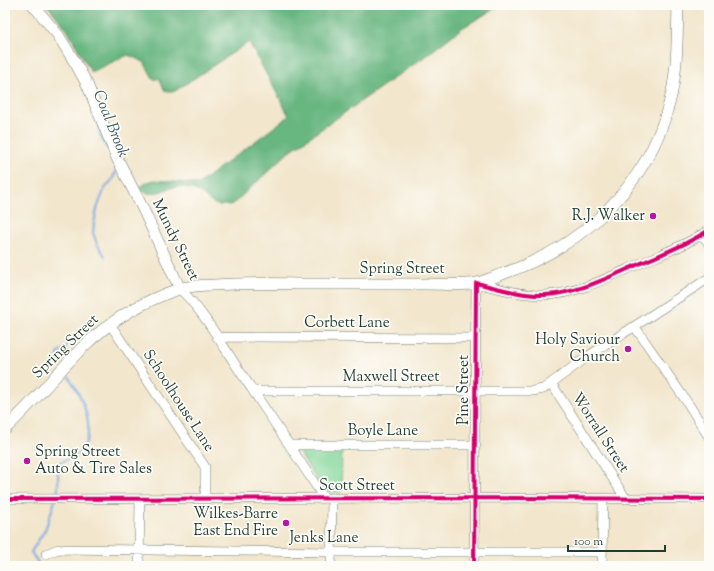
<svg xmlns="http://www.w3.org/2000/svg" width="714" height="571" font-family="'Sorts Mill Goudy',serif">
<rect width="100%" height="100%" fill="#fdfcf7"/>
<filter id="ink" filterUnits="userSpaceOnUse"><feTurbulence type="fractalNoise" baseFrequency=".025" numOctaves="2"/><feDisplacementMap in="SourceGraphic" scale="8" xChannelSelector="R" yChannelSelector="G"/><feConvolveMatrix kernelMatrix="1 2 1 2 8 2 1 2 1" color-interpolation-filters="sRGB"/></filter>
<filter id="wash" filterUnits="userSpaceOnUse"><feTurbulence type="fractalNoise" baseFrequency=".012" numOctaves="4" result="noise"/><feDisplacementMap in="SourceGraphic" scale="16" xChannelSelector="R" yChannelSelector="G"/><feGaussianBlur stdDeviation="0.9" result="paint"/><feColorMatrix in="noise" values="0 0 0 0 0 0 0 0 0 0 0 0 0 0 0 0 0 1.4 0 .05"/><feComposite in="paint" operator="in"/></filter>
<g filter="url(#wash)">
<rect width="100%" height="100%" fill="#f2e6cc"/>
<path fill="#80d598" stroke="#508966" d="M 307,447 L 342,447 L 341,492 L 325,492 L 298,451 Z"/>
<path fill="#68b680" stroke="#447a5a" d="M 47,5 L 501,5 L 462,28 L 427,55 L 290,151 L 233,204 C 211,209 211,199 195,190 C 191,188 186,188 183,187 C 167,184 152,202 139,188 L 147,182 L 154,180 L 198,184 L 289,116 L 249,42 L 175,91 L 165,91 L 159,78 L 154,80 L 144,62 L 128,55 L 91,72 L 66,28 Z"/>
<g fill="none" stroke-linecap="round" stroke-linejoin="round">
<path stroke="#78a7e2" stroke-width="2" d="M 99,127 L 100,135 L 107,148
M 105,256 L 97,244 L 93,233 L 94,223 L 97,209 L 104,190 L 112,180 L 117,169 L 116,167
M 58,358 L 58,354 L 71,343 L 83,328
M 57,495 C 60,484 57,474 58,463 C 65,460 73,458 78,454 C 100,433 82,397 69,377
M 40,566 L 31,552 L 45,530 L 55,501"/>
</g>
</g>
<g filter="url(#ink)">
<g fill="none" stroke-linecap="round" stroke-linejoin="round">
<g stroke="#697869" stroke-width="10">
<path id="minor" d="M 703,235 L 709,244
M 180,289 C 204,312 221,343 239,370 C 268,413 296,455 324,498
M 110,324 L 205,467 L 205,498
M 635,327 L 689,405 L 709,437
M 217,337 L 476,338
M 551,383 L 626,499
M 253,391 L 533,391 L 543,389 L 587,357 L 709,278
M 290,445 L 476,445
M 5,499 L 475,498 L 709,499
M 46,554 L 58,549 L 332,552 L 602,552
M 139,566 L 140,499
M 331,566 L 332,498
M 474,566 L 476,283 C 497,288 524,296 545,295 C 579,294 615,274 646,261 C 667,252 690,243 709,230
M 602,566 L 603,499"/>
</g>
<g stroke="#697869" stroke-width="12">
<path id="major" d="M 33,5 L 58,35 L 76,64 L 87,84 L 117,158 L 143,209 L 180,289
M 5,429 C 33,403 56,374 83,347 C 110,321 143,301 179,289 C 190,286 203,285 214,285 C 249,282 284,284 318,284 C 355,284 391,284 427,284 C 443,284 461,286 477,283 C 485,281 494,277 502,274 C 582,247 647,187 669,104 C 678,72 677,38 678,5"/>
</g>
<use href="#minor" stroke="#fff" stroke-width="9"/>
<use href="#major" stroke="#fff" stroke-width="11"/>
<g stroke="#fdfcf7" stroke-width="6">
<path id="cycleway" d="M 5,499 L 475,498 L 709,499
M 474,566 L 476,283 C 497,288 524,296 545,295 C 579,294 615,274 646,261 C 667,252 690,243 709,230"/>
</g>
<use href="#cycleway" stroke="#d6006c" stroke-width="4"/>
</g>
</g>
<g fill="#b5179e" stroke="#fdfcf7" stroke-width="1.5">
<circle cx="653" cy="216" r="4"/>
<circle cx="628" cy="349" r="4"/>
<circle cx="27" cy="461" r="4"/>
<circle cx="286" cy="523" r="4"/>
</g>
<g text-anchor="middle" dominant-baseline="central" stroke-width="3.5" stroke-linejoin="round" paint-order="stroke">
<g font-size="15" fill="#1f3d34" stroke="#fdfcf7" text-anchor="end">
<text x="645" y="216">R.J. Walker</text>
<text x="620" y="340">Holy Saviour<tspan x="620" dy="17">Church</tspan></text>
<text x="35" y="452" text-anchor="start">Spring Street<tspan x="35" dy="17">Auto &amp; Tire Sales</tspan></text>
<text x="278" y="514">Wilkes-Barre<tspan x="278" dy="17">East End Fire</tspan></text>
</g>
<g font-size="15" fill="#1f3d34" stroke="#fdfcf7">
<text transform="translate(175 240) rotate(64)">Mundy Street</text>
<text x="402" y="269">Spring Street</text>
<text x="347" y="323">Corbett Lane</text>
<text transform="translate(66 347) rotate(-44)">Spring Street</text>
<text x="391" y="377">Maxwell Street</text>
<text transform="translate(464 390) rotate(-90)">Pine Street</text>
<text transform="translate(178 401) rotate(57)">Schoolhouse Lane</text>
<text x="383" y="431">Boyle Lane</text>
<text transform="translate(600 433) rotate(57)">Worrall Street</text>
<text x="357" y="486">Scott Street</text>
<text x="324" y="538">Jenks Lane</text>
</g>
<g font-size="16" font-style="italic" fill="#3a5d68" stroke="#fdfcf7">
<text transform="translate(110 124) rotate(68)">Coal Brook</text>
</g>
</g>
<rect width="714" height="571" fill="none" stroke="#fdfcf7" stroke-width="20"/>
<path d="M568 545v6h97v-6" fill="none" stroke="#1f3d34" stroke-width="2"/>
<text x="574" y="545" font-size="12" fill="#1f3d34" stroke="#fdfcf7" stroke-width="3" paint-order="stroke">100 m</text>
</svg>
